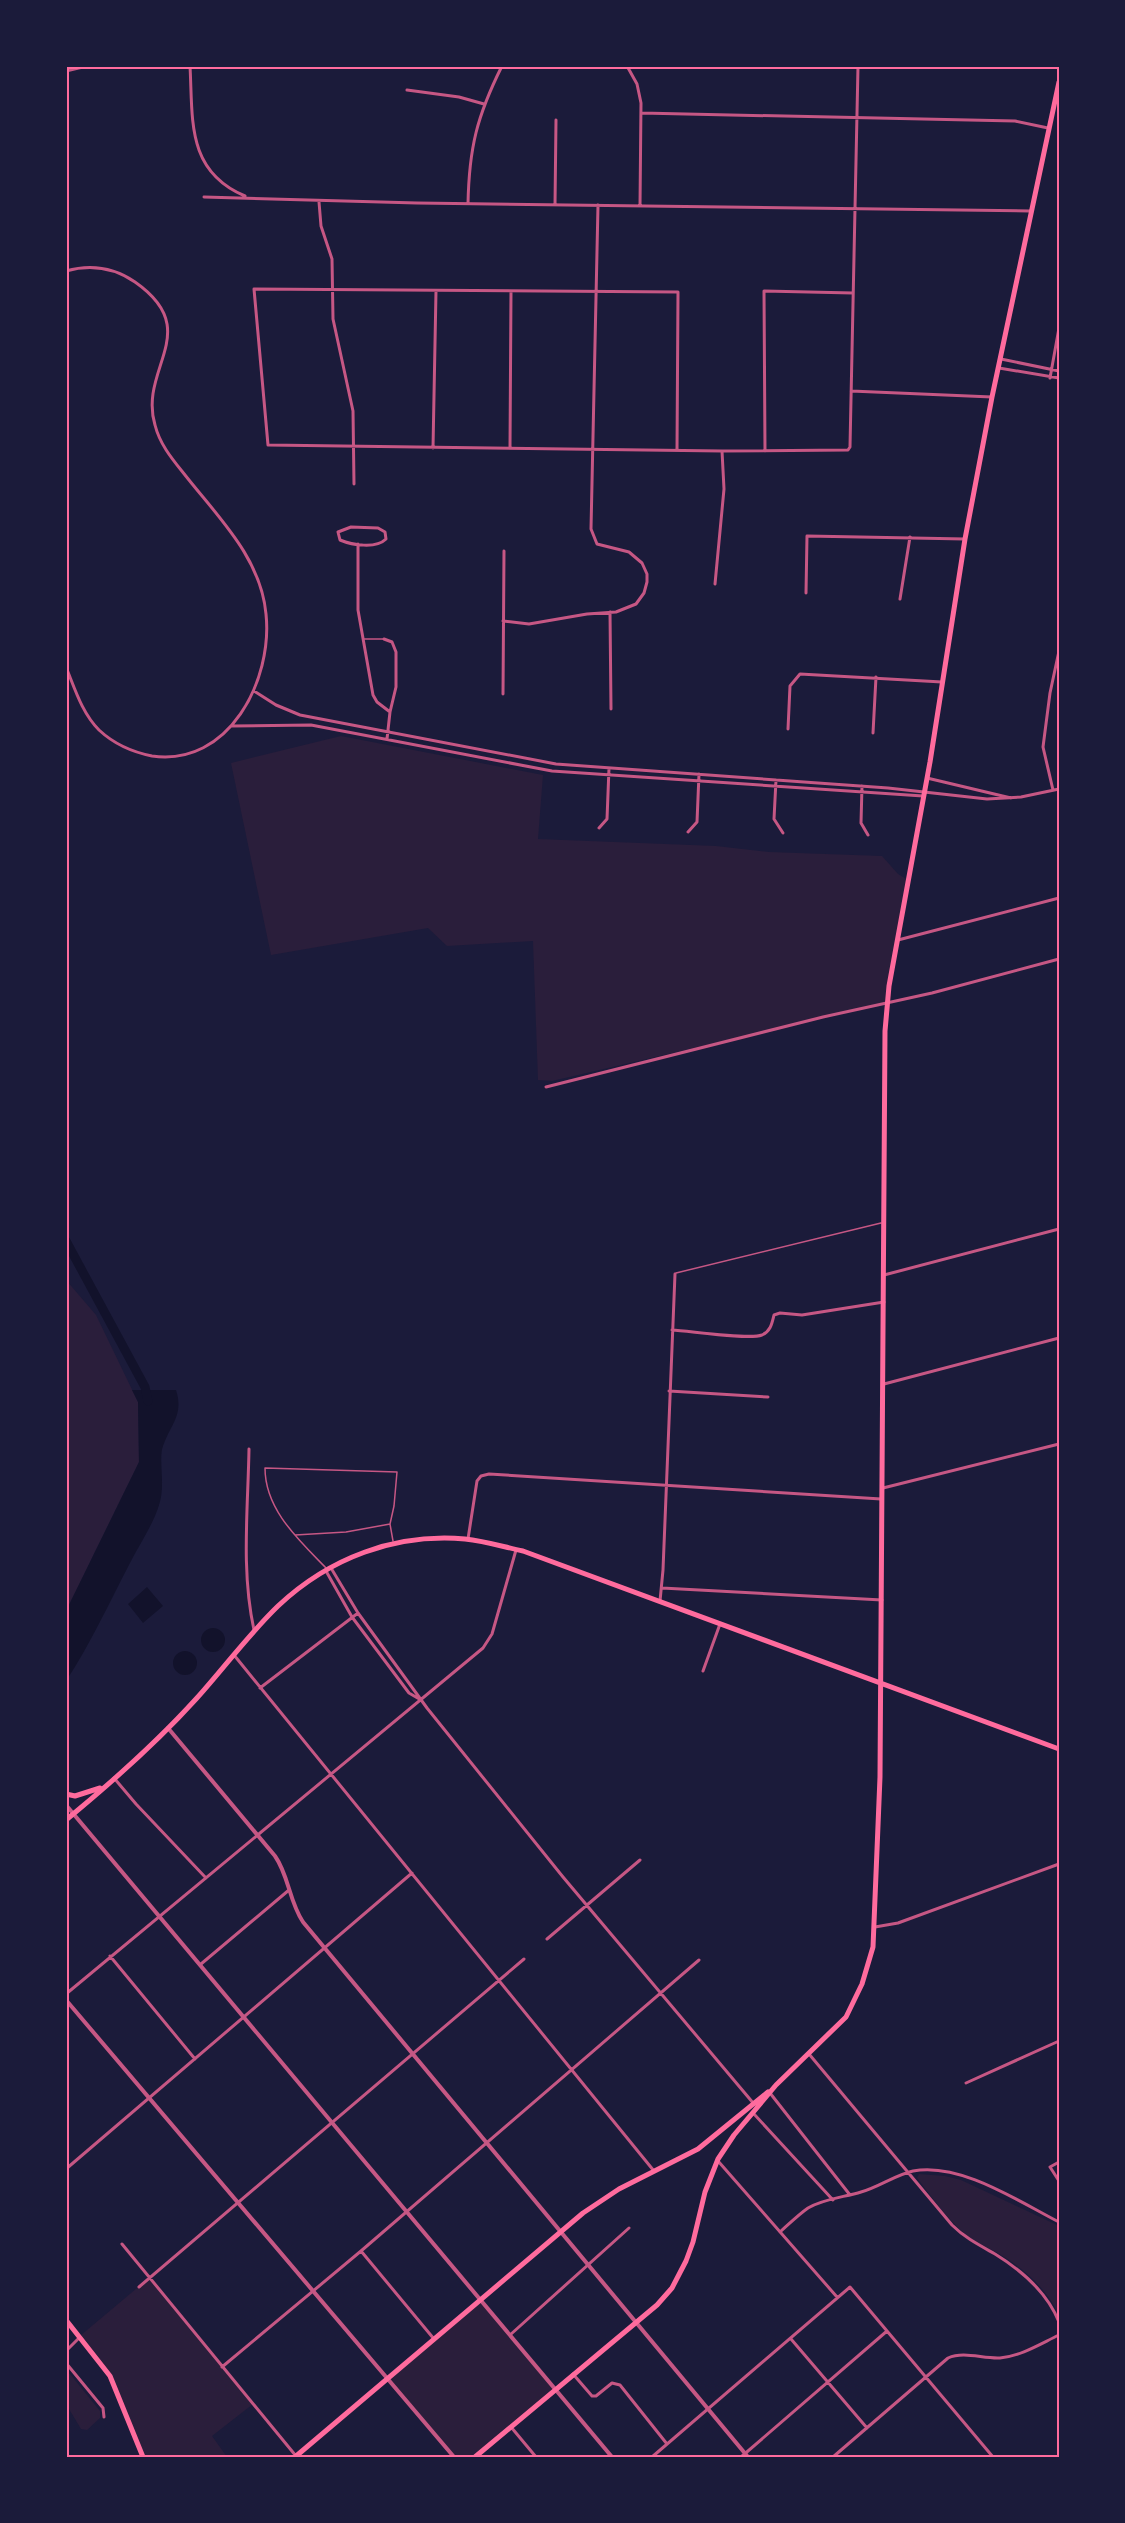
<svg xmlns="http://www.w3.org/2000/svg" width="1125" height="2523" font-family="Signika,sans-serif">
<rect width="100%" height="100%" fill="#1b1b3a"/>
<path fill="#2a1e3b" d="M 341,736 L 543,775 L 538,839 L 716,846 L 769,852 L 882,856 L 898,874 L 908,880 L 887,1003 L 552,1081 L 538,1080 L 533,941 L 447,946 L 428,928 L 271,955 L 231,763 Z
M 66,1280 L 96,1315 L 138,1402 L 139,1462 L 66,1611 Z
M 919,2174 L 945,2176 L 961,2180 L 1059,2226 L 1059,2315 C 1046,2287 1021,2266 994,2251 C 984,2246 974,2241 966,2235 C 947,2219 932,2197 917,2178 Z
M 149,2278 L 253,2404 L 212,2436 L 227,2457 L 144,2457 L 108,2373 L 80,2336 Z
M 480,2300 L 555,2389 L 476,2457 L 454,2457 L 388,2379 Z
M 66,2372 L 70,2374 L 100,2411 L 100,2418 L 87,2430 L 81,2429 L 66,2404 Z"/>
<path fill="#12122b" d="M 132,1390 L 176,1390 C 184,1415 171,1423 163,1446 C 158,1460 166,1485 159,1505 C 153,1525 139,1545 130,1563 C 109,1603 91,1643 66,1681 L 66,1611 L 139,1462 L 138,1402 Z
M 147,1587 L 163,1606 L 143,1623 L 128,1604 Z
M201 1640a12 12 0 1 1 24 0a12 12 0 1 1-24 0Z
M173 1663a12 12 0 1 1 24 0a12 12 0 1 1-24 0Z"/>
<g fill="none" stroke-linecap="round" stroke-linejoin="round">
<path stroke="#12122b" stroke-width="9" d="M 66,1241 L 145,1387 L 148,1401"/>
<path stroke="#c65784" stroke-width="1.5" d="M 364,639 L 384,639
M 676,1273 L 881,1223
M 295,1535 L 346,1532 L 390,1524 L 393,1541
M 326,1568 C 299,1540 265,1510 265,1468 L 397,1472 L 394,1506 L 390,1524"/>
<path stroke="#c65784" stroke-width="3" d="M 190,66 C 193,120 186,171 245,196
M 627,66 L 637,84 L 641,103 L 640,206
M 66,67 L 69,66
M 66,71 L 87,66
M 407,90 L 459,97 L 484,104
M 641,113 L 1015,121 L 1048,128
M 204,197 L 417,203 L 1030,211
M 319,202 L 321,226 L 332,259 L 333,319 L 353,411 L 354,484
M 468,204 C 469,148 477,116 502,66
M 555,205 L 556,120
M 66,271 C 91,264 113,267 135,282 C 205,331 138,368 155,425 C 160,445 173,460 185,475 C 218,517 261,558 266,614 C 273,680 229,767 152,756 C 132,752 114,744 99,730 C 82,713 75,689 66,667
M 1001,359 L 1059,371
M 999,368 L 1059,378
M 1050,378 L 1059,328
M 851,391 L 992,397
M 433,448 L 436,291
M 510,448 L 511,291
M 677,450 L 678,292 L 254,289 L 268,445 L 722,451 L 848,450 L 850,447 L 858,66
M 765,451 L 764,291 L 853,293
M 351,527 L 378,528 L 385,532 L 386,539 C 376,549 352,545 340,540 L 338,532 Z
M 358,544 L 358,610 L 373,695 L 377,702 L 390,712 L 387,739
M 715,584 L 724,489 L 722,451
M 806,593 L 807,536 L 965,539
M 900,599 L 910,537
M 610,612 L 611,709
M 503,621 L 529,624 L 587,614 L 616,612 L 636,604 L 644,593 L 647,582 L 647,574 L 642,563 L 629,552 L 597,544 L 591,529 L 598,205
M 384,639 L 392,642 L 396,652 L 396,687 L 390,712
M 254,691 L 276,705 L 300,715 L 556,764 L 888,788 L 987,799 L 1021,797 L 1059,789
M 503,694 L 504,551
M 231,726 L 311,725 L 552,771 L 923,796
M 788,729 L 790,686 L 800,674 L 942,682
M 873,733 L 876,677
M 927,778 L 1011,798
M 776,780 L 774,819 L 783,833
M 862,786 L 861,823 L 868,835
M 1053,790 L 1043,747 L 1050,693 L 1059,651
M 599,828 L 607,819 L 609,768
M 688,832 L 697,822 L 699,774
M 898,940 L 1059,898
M 546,1087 L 823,1017 L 932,993 L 1059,959
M 884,1275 L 1059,1229
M 672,1330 C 690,1331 749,1340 762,1335 C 771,1331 772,1323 774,1315 L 780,1313 L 802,1315 L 884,1302
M 884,1384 L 1059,1338
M 669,1391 L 768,1397
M 249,1449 C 248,1509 241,1571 254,1630
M 883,1488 L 1059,1444
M 468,1539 L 477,1481 L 481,1476 L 489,1474 L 881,1499
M 331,1568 L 358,1613 L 427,1708 L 563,1877 L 754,2104
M 326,1571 L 352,1617 L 409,1693 L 421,1700
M 662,1588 L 882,1600
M 660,1601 L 663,1570 L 675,1274
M 234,1655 L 654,2171
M 703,1671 L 720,1624
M 260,1688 L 358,1613
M 114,1778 L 136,1804 L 206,1878
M 875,1927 L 898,1923 L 1059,1864
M 547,1939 L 640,1860
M 110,1956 L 195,2059
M 201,1964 L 289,1890
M 66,1994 L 483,1648 L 492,1634 L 516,1550
M 809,2054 L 952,2225 C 965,2238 979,2245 995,2254 C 1021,2270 1047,2292 1059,2322
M 966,2083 L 1059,2041
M 770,2093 L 850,2195
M 754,2114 L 833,2200
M 718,2161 L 837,2297
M 1059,2162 L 1050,2167 L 1059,2181
M 66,2169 L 412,1873
M 780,2232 C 789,2224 798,2215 808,2208 C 823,2199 845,2197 861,2192 C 879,2187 895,2175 913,2171 C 960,2162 1018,2201 1059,2222
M 122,2244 L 296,2456
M 361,2251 L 434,2339
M 139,2287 L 524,1959
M 510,2335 L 629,2228
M 791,2339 L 867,2428
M 66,2351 L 79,2338
M 66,2363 L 103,2408 L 104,2417
M 222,2367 L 361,2251 L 699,1960
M 573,2374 L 592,2396 L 596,2396 L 612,2383 L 620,2385 L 667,2444
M 511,2427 L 536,2457
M 652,2457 L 850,2287 L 993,2457
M 741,2457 L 887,2331
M 833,2457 L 948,2358 C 964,2351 983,2359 1000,2358 C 1021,2356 1040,2344 1059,2335"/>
<path stroke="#c65784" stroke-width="4" d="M 168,1728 L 275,1856 C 289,1876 289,1901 303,1922 L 748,2457
M 66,1805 L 612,2457
M 66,2000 L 454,2457"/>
<path stroke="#ff6b9d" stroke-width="5" d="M 66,1794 L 75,1796 L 100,1788
M 66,1820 C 111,1783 157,1742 196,1699 C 224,1668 248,1635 278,1606 C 329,1558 395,1533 465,1539 C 485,1541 504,1547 523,1551 L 1059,1749
M 66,2320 L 110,2376 L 143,2457
M 295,2457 L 583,2213 L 619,2189 L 698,2149 L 768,2092
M 475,2457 L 657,2305 L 672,2288 L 686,2261 L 693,2242 L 705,2192 L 718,2159 L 734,2135 L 776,2085 L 846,2017 L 862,1984 L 873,1947 L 880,1777 L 885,1031 L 889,986 L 930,762 L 965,539 L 992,397 L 1059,82"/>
</g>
<rect width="1125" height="2523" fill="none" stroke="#1b1b3a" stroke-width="135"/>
<rect x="68" y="68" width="990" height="2388" fill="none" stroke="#ff6b9d" stroke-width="2"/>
</svg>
